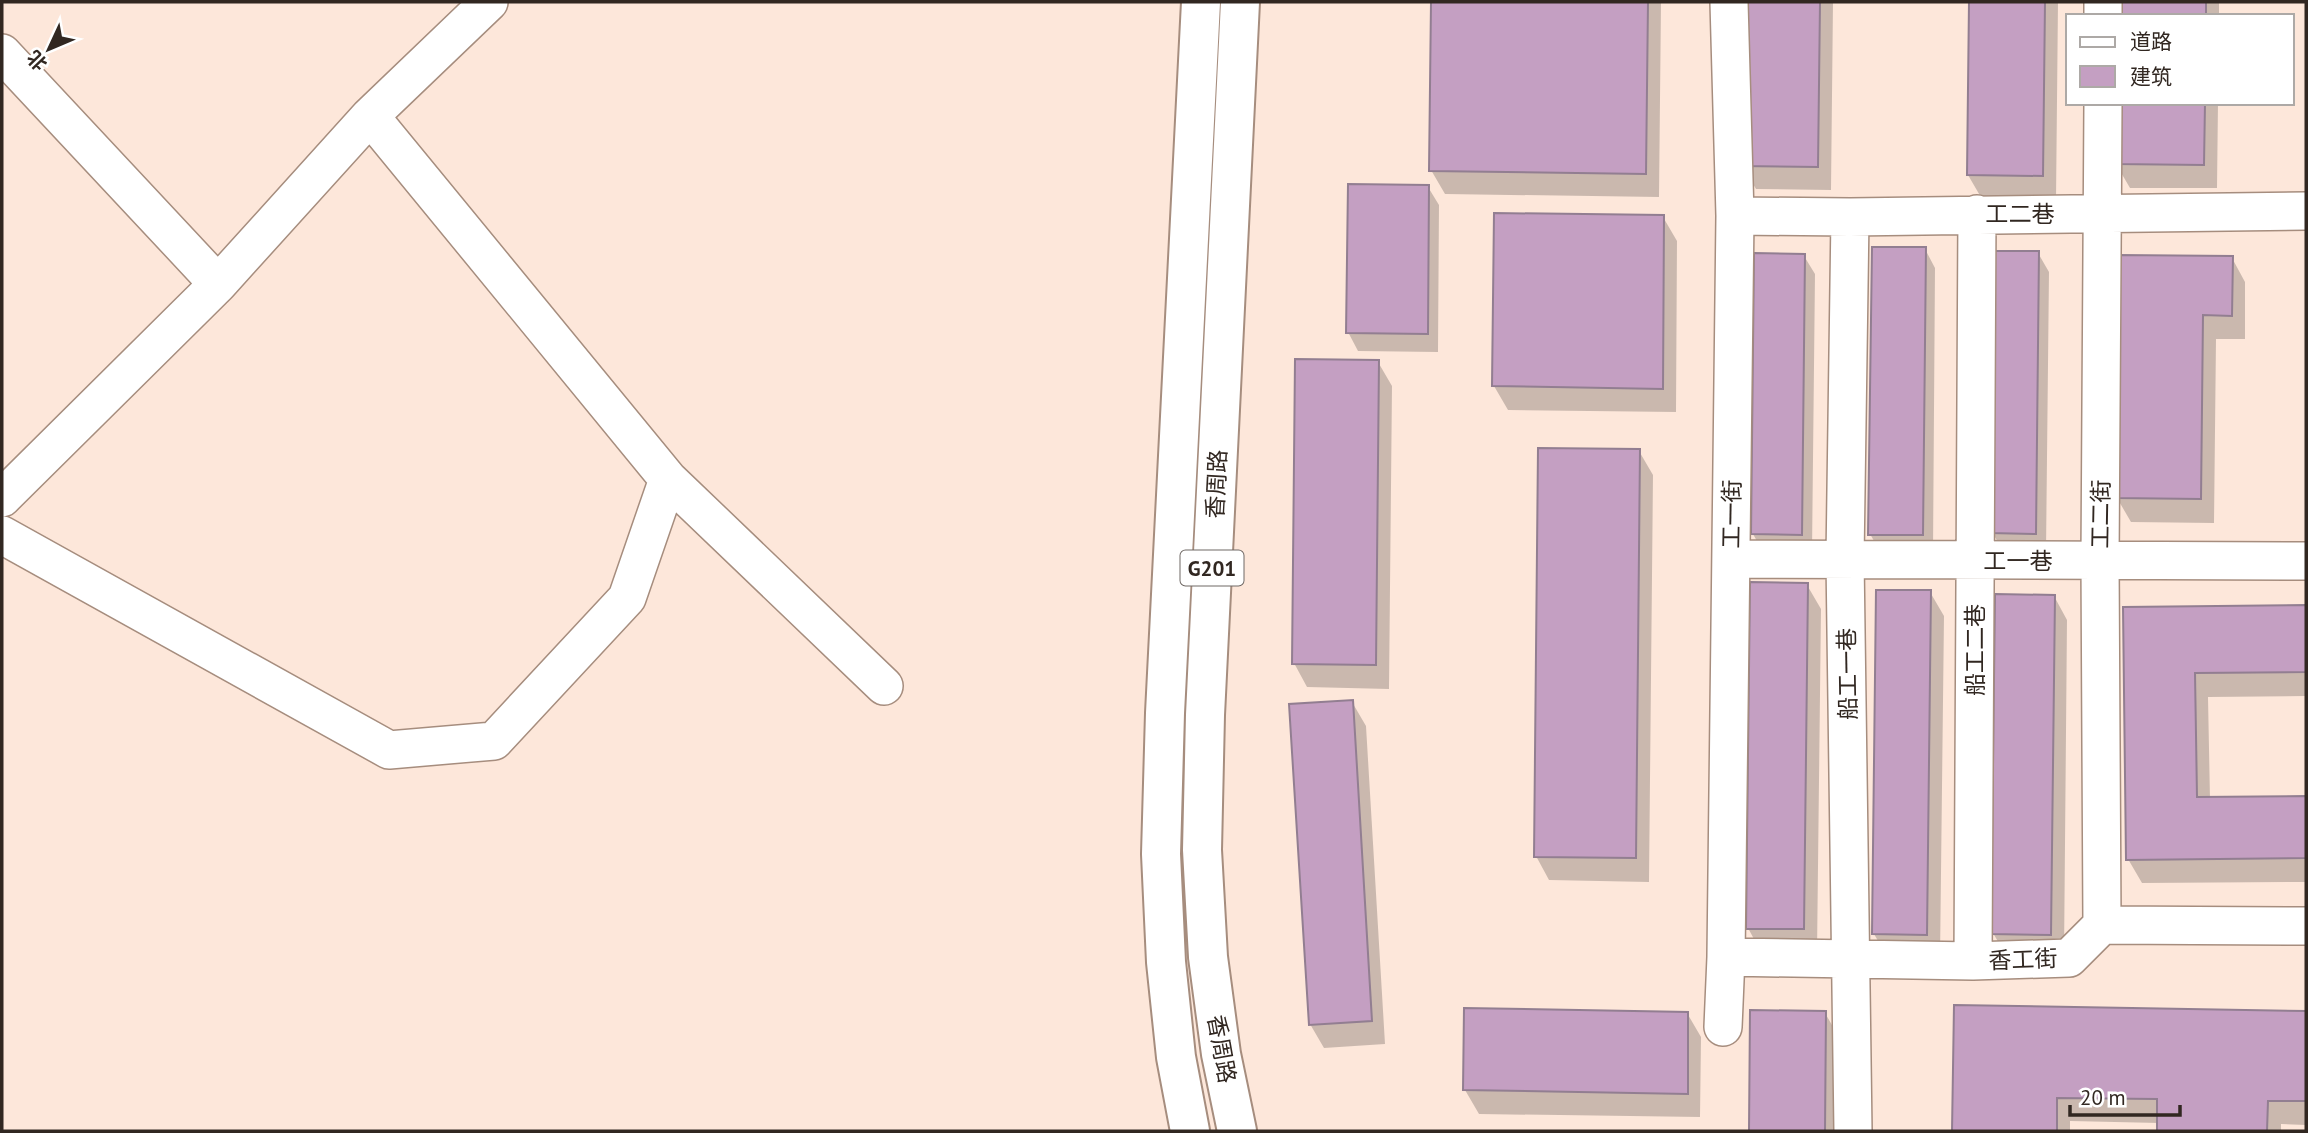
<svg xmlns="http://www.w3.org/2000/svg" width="2308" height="1133" font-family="'PT Sans','Noto Sans SC',sans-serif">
<rect width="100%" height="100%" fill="#fde7da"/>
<path fill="#0003" d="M 1433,2 L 1661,2 L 1659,197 L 1445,194 L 1431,170 Z
M 1744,2 L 1833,2 L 1831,190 L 1756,189 L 1742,165 Z
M 1970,2 L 2058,2 L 2056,200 L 1982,199 L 1968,175 Z
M 2118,2 L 2219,2 L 2219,16 L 2118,16 Z
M 2117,103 L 2218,103 L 2217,188 L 2130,188 L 2116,164 Z
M 1428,187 L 1439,205 L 1438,352 L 1358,351 L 1348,332 Z
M 1663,217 L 1677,241 L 1676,412 L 1508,410 L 1494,386 Z
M 1925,249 L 1935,268 L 1933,553 L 1881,553 L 1870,534 Z
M 2038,253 L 2049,272 L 2046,552 L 2003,551 L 1992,532 Z
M 1804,256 L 1815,274 L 1812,553 L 1763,552 L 1753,534 Z
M 2119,256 L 2232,258 L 2245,282 L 2245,339 L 2216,339 L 2214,523 L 2131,522 L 2117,498 Z
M 1378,362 L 1392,386 L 1389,689 L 1307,687 L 1294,663 Z
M 1639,451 L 1653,475 L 1649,882 L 1549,880 L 1536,856 Z
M 1807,585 L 1821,609 L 1817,953 L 1761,952 L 1748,928 Z
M 1930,592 L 1944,616 L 1940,959 L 1888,958 L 1874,934 Z
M 2054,596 L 2067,620 L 2064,958 L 2007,957 L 1993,933 Z
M 2306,607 L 2306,696 L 2208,697 L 2210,799 L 2306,797 L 2306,882 L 2142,883 L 2128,859 L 2125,609 Z
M 1352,702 L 1366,726 L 1385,1044 L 1324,1048 L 1310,1024 Z
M 1955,1007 L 2306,1012 L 2306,1125 L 2281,1124 L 2281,1131 L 2159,1131 L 2159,1123 L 2070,1121 L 2070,1131 L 1954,1131 Z
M 1752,1012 L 1825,1013 L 1836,1032 L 1835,1131 L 1751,1131 Z
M 1687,1013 L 1701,1037 L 1700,1117 L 1479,1114 L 1465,1090 Z"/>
<path fill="#c49fc2" stroke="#927e91" stroke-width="2" d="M 1431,2 L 1648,2 L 1646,174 L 1429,171 Z
M 1742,2 L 1820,2 L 1818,167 L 1740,166 Z
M 1969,2 L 2045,2 L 2043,176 L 1967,175 Z
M 2116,2 L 2206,2 L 2206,16 L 2116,16 Z
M 2115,103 L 2205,103 L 2204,165 L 2115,164 Z
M 1348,184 L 1429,185 L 1428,334 L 1346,333 Z
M 1494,213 L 1664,215 L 1663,389 L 1492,386 Z
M 1872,247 L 1926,247 L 1923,535 L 1868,535 Z
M 1993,251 L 2039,251 L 2036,534 L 1990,533 Z
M 1754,253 L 1805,254 L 1802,535 L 1751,534 Z
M 2118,255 L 2233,256 L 2232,316 L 2203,315 L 2201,499 L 2115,498 Z
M 1295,359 L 1379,360 L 1376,665 L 1292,664 Z
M 1538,448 L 1640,449 L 1636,858 L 1534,857 Z
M 1750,582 L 1808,583 L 1804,929 L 1746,929 Z
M 1876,590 L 1931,590 L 1927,935 L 1872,934 Z
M 1995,594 L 2055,595 L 2051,935 L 1991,934 Z
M 2306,605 L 2306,672 L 2195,673 L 2197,797 L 2306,796 L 2306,858 L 2126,860 L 2123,607 Z
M 1353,700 L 1372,1021 L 1309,1025 L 1289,704 Z
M 1954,1005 L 2306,1011 L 2306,1101 L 2268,1101 L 2267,1131 L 2157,1131 L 2157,1099 L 2057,1098 L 2057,1131 L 1952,1131 Z
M 1464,1008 L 1688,1012 L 1688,1094 L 1463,1090 Z
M 1750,1010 L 1826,1011 L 1825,1131 L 1749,1131 Z"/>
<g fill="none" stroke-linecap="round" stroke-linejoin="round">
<g stroke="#a68d7e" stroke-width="40">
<path id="minor" d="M 2103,16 L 2103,2
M 2,53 L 218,284 L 370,116 L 489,2
M 1735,216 L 1850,217 L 2306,211
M 1850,217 L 1845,559 L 1853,1131
M 668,479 L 884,686
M 2,498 L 218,284
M 2,535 L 389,750 L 494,741 L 627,598 L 668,479 L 370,116
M 1731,559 L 2306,561
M 2102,925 L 2100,560 L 2103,103
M 1726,957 L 1973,961 L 2069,958 L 2102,925 L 2306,926
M 1973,961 L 1977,214
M 1723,1027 L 1726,957 L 1735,216 L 1729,2"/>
</g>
<g stroke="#a68d7e" stroke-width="42">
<path id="highway" d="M 1190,1131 L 1176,1057 L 1166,962 L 1161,854 L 1165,713 L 1201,2
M 1237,1131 L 1221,1054 L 1208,957 L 1202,850 L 1205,715 L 1240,2"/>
</g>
<use href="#minor" stroke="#fff" stroke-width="37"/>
<use href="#highway" stroke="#fff" stroke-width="38"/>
</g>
<g text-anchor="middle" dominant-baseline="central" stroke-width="5" stroke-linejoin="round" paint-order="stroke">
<rect fill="#fff" stroke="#6f6864" stroke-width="2" x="1180.5" y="550.5" width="63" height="35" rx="5"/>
<g font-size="21" font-weight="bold" fill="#312721">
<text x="1212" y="568">G201</text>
</g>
<g font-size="23" fill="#312721" stroke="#fff">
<text x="2020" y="213">工二巷</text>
<text transform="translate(1216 484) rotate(-87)">香周路</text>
<text transform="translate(1731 514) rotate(-89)">工一街</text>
<text transform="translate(2100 514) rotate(-89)">工二街</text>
<text x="2018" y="560">工一巷</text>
<text transform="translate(1974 650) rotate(-90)">船工二巷</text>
<text transform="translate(1847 674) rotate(-91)">船工一巷</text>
<text transform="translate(2023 959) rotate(-2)">香工街</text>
<text transform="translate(1222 1049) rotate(80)">香周路</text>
</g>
</g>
<rect width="2308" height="1133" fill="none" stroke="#312721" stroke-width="7"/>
<rect x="2066" y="14" width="228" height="91" fill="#ffffff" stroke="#ada9a6" stroke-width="2"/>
<rect x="2080" y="37" width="35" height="10" fill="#ffffff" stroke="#ada9a6" stroke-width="2"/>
<text x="2130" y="49" font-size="21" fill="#312721">道路</text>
<rect x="2080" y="66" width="35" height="21" fill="#c49fc2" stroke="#ada9a6" stroke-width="2"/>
<text x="2130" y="84" font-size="21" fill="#312721">建筑</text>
<g transform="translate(49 49) rotate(226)" stroke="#ffffff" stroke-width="5" paint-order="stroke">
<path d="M0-5L12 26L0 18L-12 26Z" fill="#312721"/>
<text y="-10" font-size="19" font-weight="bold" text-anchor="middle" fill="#312721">北</text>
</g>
<path d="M2070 1105v10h110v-10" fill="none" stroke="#312721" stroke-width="3.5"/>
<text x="2080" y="1105" font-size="21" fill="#312721" stroke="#ffffff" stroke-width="5" paint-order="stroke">20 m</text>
</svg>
